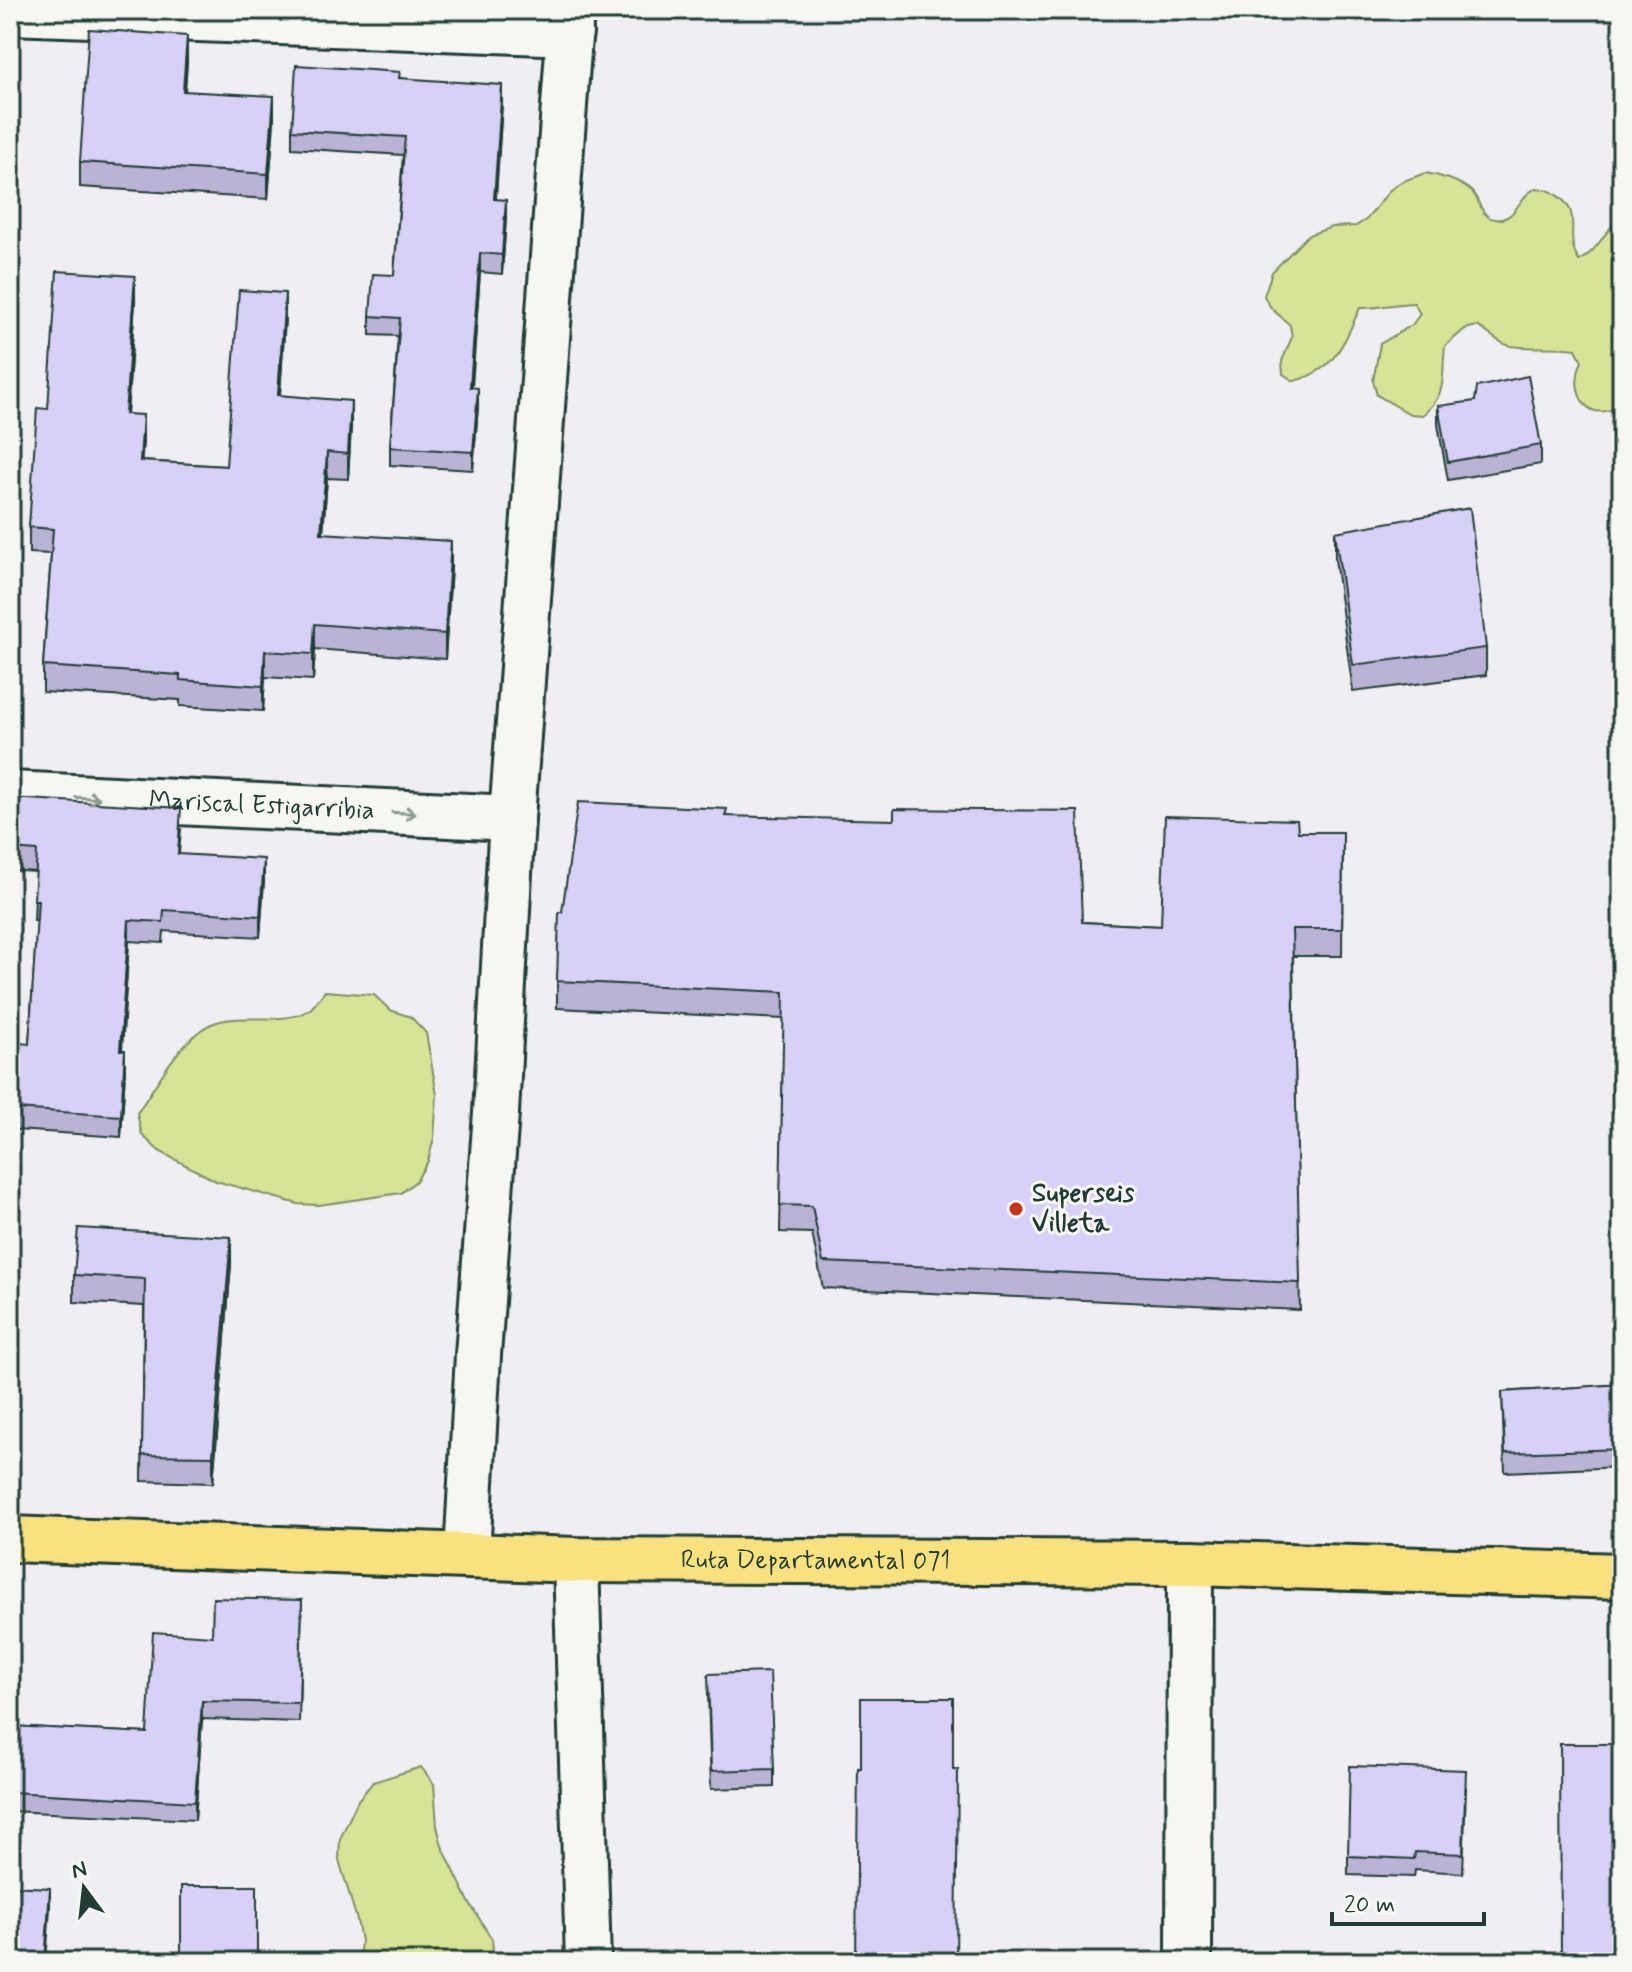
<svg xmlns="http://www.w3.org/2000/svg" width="1632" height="1972" font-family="Mynerve,sans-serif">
<rect width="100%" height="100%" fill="#f0eef3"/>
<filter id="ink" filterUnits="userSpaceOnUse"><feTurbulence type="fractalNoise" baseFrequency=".0125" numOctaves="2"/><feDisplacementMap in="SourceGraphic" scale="16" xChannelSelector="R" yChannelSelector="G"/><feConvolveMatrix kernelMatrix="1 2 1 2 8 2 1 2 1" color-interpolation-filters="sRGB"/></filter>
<g filter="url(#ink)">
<path fill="#d8e396" stroke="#7c9065" stroke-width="2" d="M 1425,173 C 1440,175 1459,181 1471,191 C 1481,200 1480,217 1495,219 C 1516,222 1518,197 1533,190 C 1538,187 1545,189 1550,191 C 1589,212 1561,232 1579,261 C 1601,249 1604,228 1622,219 L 1622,403 C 1590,428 1567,394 1582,361 L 1576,349 C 1555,346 1531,349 1511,346 C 1498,344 1489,332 1477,326 L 1465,329 L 1445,346 C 1441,377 1449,392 1423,415 L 1410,414 L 1377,395 L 1373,381 L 1380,344 L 1412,325 L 1420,314 L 1414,303 C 1395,303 1379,309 1360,308 C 1343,344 1336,370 1294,381 L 1283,374 L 1282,361 L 1292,337 L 1290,325 L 1271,308 L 1264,296 L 1272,272 L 1308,235 L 1332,227 L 1356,226 L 1367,219 L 1390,190 L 1401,182 Z
M 325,991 L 374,995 L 390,1010 L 411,1017 L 426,1033 L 437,1095 L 434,1138 L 428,1161 L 416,1181 L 401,1193 L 319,1205 L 298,1204 L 216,1181 L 159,1151 L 142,1135 L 137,1113 C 157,1085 172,1052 201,1030 C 230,1007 277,1029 309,1010 C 315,1006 320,997 325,991 Z
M 421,1767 L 434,1784 L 437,1826 L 442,1846 L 469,1902 L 492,1939 L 494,1962 L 359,1962 L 361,1941 L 357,1920 L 339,1860 L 340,1839 L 358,1800 L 373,1782 Z"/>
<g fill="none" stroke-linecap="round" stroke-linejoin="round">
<g stroke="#1f3d34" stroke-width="50">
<g id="minor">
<path d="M 10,12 L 570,33"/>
<path id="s1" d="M 10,794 L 512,818"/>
<path d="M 467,1555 L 478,1355 L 496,1113 L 512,818 L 571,10"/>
<path d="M 576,1560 L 588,1962"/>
<path d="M 1189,1962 L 1190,1563"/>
</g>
</g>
<g stroke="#1f3d34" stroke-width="50">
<g id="major">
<path id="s2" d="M 10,1539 L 576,1560 L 1190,1563 L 1622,1576"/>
</g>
</g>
<use href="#minor" stroke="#f6f6f2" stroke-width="44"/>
<use href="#major" stroke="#fae180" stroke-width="44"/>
</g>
<path fill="#bbb3d5" stroke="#1f3d34" stroke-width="2" d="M 187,61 L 185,91 L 274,121 L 268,199 L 80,187 L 80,162 Z
M 400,78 L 502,103 L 496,199 L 506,218 L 502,274 L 480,272 L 472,387 L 478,406 L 473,470 L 390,465 L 390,447 L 398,336 L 370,335 L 370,316 L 394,275 L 403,155 L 292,148 L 292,130 Z
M 135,302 L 127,414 L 143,440 L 141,461 L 226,466 L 285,318 L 280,395 L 351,426 L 348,479 L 327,478 L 323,533 L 451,567 L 445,659 L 315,649 L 313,680 L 265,677 L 263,711 L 180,706 L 180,700 L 43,692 L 43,666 L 51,554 L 29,553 L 29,527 L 48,409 Z
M 1438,406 L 1541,445 L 1541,464 L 1448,480 L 1438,425 Z
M 1335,532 L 1486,648 L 1486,675 L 1353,692 L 1335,559 Z
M 10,798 L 181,829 L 179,854 L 264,880 L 260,937 L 164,931 L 163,943 L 129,941 L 122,1050 L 125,1071 L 121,1137 L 16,1130 L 16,1109 L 29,1044 L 37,921 L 34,921 L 36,872 L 10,870 Z
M 727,816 L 1082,922 L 1161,926 L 1298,832 L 1343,832 L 1342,956 L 1293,956 L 1300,1310 L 823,1288 L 812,1233 L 780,1232 L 784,1019 L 557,1008 L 557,981 L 562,912 Z
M 231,1264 L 213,1483 L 142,1481 L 144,1306 L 74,1302 L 74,1275 Z
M 1622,1384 L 1622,1467 L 1505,1472 L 1502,1392 Z
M 302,1600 L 299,1722 L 202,1719 L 195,1820 L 10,1811 L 10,1726 L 147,1733 L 212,1636 Z
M 708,1692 L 774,1769 L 774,1787 L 711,1789 Z
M 1466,1788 L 1463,1873 L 1415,1870 L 1414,1877 L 1348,1875 L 1348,1856 Z"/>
<path fill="#9892ae" stroke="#1f3d34" stroke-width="2" d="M 187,36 L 187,61 L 183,115 L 183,91 Z
M 502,85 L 502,103 L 494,218 L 494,199 Z
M 274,96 L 274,121 L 268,199 L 268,174 Z
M 506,200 L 506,218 L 502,274 L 502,255 Z
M 480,253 L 480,272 L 470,406 L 470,387 Z
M 135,276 L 135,302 L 125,440 L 125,414 Z
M 285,293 L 285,318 L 278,421 L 278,395 Z
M 478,388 L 478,406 L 473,470 L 473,452 Z
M 351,401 L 351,426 L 348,479 L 348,454 Z
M 143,415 L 143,440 L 140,486 L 140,461 Z
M 327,452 L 327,478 L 321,559 L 321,533 Z
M 451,541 L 451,567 L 445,659 L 445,634 Z
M 315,624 L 315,649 L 313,680 L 313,654 Z
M 265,651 L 265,677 L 263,711 L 263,686 Z
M 264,859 L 264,880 L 260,937 L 260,916 Z
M 129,920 L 129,941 L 120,1071 L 120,1050 Z
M 125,1050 L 125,1071 L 121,1137 L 121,1116 Z
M 231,1237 L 231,1264 L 213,1483 L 213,1456 Z
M 202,1701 L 202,1719 L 195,1820 L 195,1802 Z
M 50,1888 L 50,1908 L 46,1962 L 45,1962 Z"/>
<path fill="#d9d0f8" stroke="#1f3d34" stroke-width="2" d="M 89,29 L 187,36 L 183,91 L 274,96 L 268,174 L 80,162 Z
M 296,65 L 400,72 L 399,78 L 502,85 L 494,199 L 506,200 L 502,255 L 480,253 L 470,387 L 478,388 L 473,452 L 390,447 L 400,318 L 370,316 L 373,274 L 394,275 L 405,137 L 292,130 Z
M 57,271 L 135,276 L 125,414 L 143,415 L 140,461 L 226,466 L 239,290 L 285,293 L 278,395 L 351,401 L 348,454 L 327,452 L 321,533 L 451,541 L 445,634 L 315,624 L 313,654 L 265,651 L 263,686 L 180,680 L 180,675 L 43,666 L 53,529 L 29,527 L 37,408 L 48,409 Z
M 1528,376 L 1541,445 L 1448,462 L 1438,406 L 1475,401 L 1477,387 Z
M 1470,508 L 1486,648 L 1353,665 L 1335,532 Z
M 10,798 L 181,808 L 178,854 L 264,859 L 260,916 L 164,910 L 163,922 L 129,920 L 120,1050 L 125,1050 L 121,1116 L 16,1109 L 20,1043 L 29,1044 L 38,900 L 34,900 L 37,851 L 10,849 Z
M 578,802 L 727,809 L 725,816 L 894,820 L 894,809 L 1078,811 L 1082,922 L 1161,926 L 1165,816 L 1297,820 L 1298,832 L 1343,832 L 1342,929 L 1292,929 L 1300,1283 L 823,1262 L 812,1206 L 780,1205 L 784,992 L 557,981 L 559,912 L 562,912 Z
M 78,1228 L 231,1237 L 213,1456 L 142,1455 L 145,1279 L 74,1275 Z
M 1622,1384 L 1622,1449 L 1505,1453 L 1502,1392 Z
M 213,1598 L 302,1600 L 299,1703 L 202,1701 L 195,1802 L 10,1792 L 10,1726 L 147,1733 L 153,1632 L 212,1636 Z
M 770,1672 L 774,1769 L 711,1771 L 708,1674 Z
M 861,1698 L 953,1698 L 953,1769 L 958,1769 L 956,1962 L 856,1962 L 858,1768 L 861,1768 Z
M 1560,1744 L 1622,1744 L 1622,1962 L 1561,1962 Z
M 1350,1766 L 1466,1770 L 1463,1854 L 1415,1852 L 1414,1859 L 1348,1856 Z
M 10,1886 L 50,1888 L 45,1962 L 10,1962 Z
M 181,1886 L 257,1886 L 257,1962 L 181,1962 Z
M 684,1958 L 783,1962 L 684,1962 Z"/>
<defs><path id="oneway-shaft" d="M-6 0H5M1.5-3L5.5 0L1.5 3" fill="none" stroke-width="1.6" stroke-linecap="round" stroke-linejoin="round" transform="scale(2)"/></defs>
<g stroke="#8a9a93">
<use href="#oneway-shaft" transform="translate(88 798) rotate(3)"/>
<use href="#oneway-shaft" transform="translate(404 813) rotate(3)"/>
</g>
</g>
<circle fill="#c8321e" stroke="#f6f6f2" stroke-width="3" cx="1016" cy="1209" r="8"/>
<g text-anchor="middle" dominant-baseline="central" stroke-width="6" stroke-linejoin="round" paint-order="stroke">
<g font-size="26" fill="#1f3d34" stroke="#f6f6f2">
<text stroke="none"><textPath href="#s1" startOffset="252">Mariscal Estigarribia</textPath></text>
<text stroke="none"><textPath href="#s2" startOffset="806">Ruta Departamental 071</textPath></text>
</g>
<g font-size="26" font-weight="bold" fill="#1f3d34" stroke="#f6f6f2" text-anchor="start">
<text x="1032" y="1194">Superseis<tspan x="1032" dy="30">Villeta</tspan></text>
</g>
</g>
<rect width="1632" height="1972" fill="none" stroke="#f6f6f2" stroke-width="40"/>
<rect x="20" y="20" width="1592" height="1932" fill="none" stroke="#1f3d34" stroke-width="3" filter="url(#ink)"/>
<g transform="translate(84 1888) rotate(345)" stroke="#f6f6f2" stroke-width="6" paint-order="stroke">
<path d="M0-6L14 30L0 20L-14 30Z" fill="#1f3d34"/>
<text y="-12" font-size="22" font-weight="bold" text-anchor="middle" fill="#1f3d34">N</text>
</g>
<path d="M1332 1912v12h152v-12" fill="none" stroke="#1f3d34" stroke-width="4"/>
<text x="1344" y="1912" font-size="24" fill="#1f3d34" stroke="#f6f6f2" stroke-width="6" paint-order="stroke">20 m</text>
</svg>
